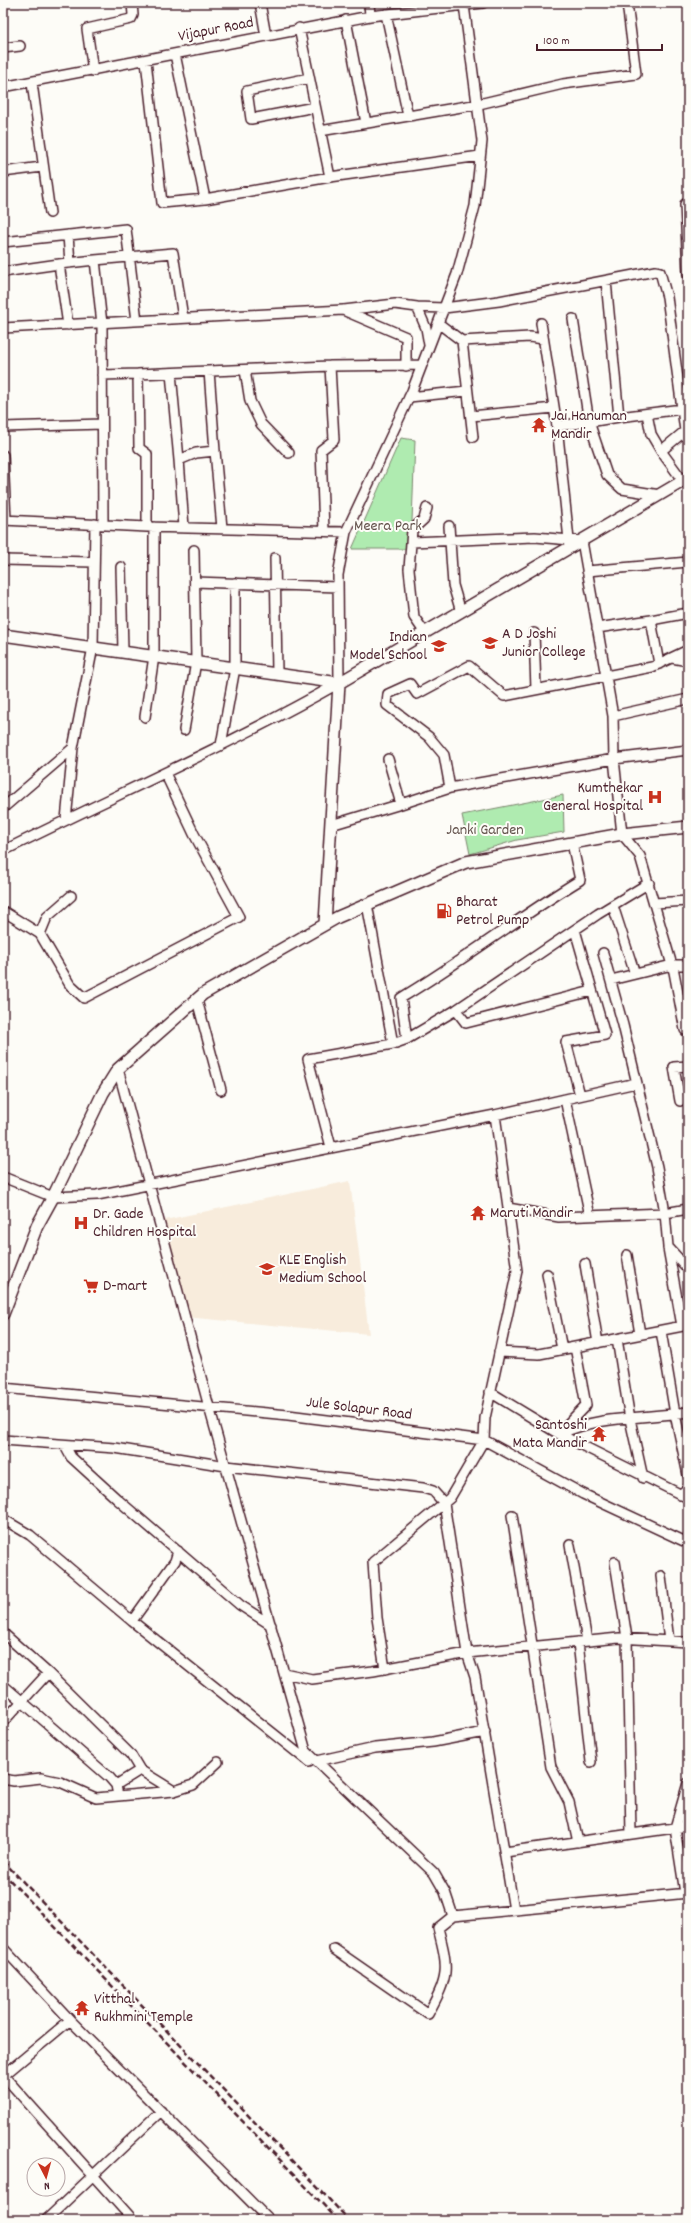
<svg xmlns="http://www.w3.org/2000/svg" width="691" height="2223" font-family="Dekko,sans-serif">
<rect width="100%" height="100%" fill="#fdfcf7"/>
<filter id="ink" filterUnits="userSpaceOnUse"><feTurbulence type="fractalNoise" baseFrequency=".025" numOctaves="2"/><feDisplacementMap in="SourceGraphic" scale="8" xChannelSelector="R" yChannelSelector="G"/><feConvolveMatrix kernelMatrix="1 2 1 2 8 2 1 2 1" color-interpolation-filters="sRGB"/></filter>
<g filter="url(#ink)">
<path fill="#f8ecdc" d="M 350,1181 L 369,1334 L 185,1317 L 160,1221 Z"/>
<path fill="#afebb0" stroke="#7c856e" d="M 401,438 L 415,440 L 411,549 L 352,549 Z
M 563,795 L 564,832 L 517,840 L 470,854 L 462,815 Z"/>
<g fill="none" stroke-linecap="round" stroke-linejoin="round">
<g stroke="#4a1f2b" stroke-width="12">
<path id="minor" d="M 260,3 L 266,36
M 369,3 L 370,16
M 386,14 L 408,116
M 346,20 L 366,123
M 299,28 L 330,177
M 3,48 L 20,46
M 175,54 L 205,199
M 146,61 L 162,203 L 205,199 L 330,177 L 480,156
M 93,71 L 87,29 L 131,19 L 133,15 L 132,3
M 309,78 L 247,91 L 251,119 L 315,107
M 32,83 L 50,213
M 3,87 L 370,16 L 483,3
M 320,131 L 479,104 L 563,84 L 636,74 L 627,3
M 3,172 L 42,167
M 685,204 L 688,274
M 68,235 L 70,263
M 3,242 L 126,229 L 137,321
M 95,260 L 173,253 L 183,318
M 3,272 L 59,264
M 606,281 L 619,417 L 682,409
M 417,307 L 444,308 L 499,301 L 655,271 L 660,272 L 667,297 L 685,431 L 661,451 L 683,481
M 344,310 L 395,304 L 417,307 L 426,328 L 429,345
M 573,319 L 589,422 L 619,417
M 438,323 L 462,341 L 530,337 L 543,339
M 541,323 L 557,426 L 589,422 L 607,475 L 622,489 L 660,495
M 68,325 L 59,264 L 95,260 L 102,324 L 103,525
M 3,328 L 343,310 L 406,337 L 406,366
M 462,341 L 473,437
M 245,370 L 250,401 L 261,424 L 289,453
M 171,373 L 179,460
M 102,375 L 138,374
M 409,397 L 467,391
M 647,414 L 651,434 L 661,451
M 471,416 L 554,408
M 557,426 L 569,540
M 3,427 L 102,424
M 215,451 L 222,528
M 3,455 L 6,520
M 3,520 L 147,527 L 346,532
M 449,526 L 453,585 L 461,612
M 147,527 L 147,454 L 139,448 L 138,374 L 330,366 L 421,365
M 184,527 L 179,460 L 196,453 L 215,451 L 209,371
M 324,531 L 321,450 L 334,440 L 330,366
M 412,542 L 535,537 L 582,541 L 613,716 L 688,699
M 275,558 L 277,673
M 3,560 L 93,562
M 121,567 L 123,651
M 587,571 L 688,562
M 195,582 L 338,587
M 651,620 L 688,613
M 597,628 L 651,620 L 659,664
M 425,633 L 414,617 L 409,569 L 412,530 L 424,519 L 427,508
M 534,633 L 536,689
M 672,658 L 688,661
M 613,716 L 614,759 L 622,834 L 640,856 L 674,972 L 685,1030 L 688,1029
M 145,717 L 154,656 L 154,527
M 184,730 L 196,662 L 194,550
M 221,745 L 235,668 L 235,583
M 450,788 L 444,755 L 429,737 L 387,705 L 388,694 L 410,684 L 417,694 L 469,666 L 504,696 L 652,667 L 688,650
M 401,804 L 450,788 L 614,759 L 688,750
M 3,808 L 73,748
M 66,820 L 73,748 L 93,647 L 95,524
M 331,825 L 401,804 L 388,759
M 3,851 C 115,795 230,745 339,683 L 338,575 L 346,532 L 412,391 L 457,274 L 475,206 L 482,141 L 464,5
M 654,903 L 688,901
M 367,904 L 393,1044
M 613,906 L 635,974
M 3,911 L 40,934 L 70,985 L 84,998 L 239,917 L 194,834 L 165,773
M 575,930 L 605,1035 L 566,1042 L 580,1095
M 40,934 L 47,917 L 71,896
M 603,953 L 623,1025 L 657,1167 L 665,1213 L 668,1247 L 688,1269
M 611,980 L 672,965 L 688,965
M 197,1000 L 221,1090
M 456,1010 L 466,1023 L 592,991
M 407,1039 L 401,998 C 463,961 519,917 580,880 L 572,843
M 118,1069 L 209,1407 L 309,1762
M 565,1099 L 590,1216
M 680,1101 L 674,1067 L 688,1066
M 331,1147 L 308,1059 L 393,1044 L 407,1039 L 456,1010 L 598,914 L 649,883
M 3,1177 L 53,1197 L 97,1195 L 495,1115 L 636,1083
M 508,1208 L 559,1217 L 665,1213 L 688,1209
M 668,1248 L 682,1326
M 627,1255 L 640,1334
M 585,1264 L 598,1343
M 547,1274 L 562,1349
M 661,1331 L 675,1414 L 688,1475
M 617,1339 L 630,1419 L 643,1478
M 499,1352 L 539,1354 L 688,1325
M 3,1388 L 288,1415 L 484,1440 L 583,1494 L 688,1543
M 490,1392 L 559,1434 L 688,1498
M 562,1430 L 586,1405 L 575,1347
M 559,1434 C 601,1415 642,1419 688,1412
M 3,1440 L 115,1448 L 226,1466 L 423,1488 L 433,1491 L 444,1503 L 467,1653 L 475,1677 L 514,1910
M 65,1446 L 71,1457 L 117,1499 L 240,1605 L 271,1625
M 680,1495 L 688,1488
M 512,1515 L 551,1767 L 569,1802 L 578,1842
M 3,1519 L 30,1535 L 132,1621 L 309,1762
M 570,1545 L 587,1641
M 615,1562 L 627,1638 L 631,1834
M 661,1576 L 669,1641
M 132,1621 L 175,1561 L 178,1551
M 3,1633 L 48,1673 L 131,1755 L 140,1770 L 174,1791
M 578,1642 L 591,1762
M 385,1669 L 377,1618 L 373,1562 L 450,1498 L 484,1440 L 485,1418 L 517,1271 L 495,1115
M 284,1673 L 312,1679 L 373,1671 L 467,1653 L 619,1638 L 688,1642
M 3,1685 L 109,1777 L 116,1785 L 118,1796 L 96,1798 L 60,1782 L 41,1778 L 14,1781 L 3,1779
M 3,1722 L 48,1673
M 307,1752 L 434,1873 L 445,1892 L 453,1916
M 317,1761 L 375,1748 L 433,1742 L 485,1732
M 116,1785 L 140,1770
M 118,1796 L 174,1791 L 193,1785 L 218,1762
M 505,1852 L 688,1826
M 685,1893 L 675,1828 L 688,1783
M 3,1948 L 72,2022 L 269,2220
M 334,1949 L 428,2014 C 449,1976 449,1970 438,1928 L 453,1916 L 688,1893
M 3,2075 L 133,2220
M 3,2076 L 70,2020
M 46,2220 L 161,2111"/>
</g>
<g stroke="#4a1f2b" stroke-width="14">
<path id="tertiary" d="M 3,635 L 339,683
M 325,924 L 339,683 L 688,478
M 3,1314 L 37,1226 L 53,1197 L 103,1093 L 118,1069 L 203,994 L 338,917 L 466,862 L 622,834 L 688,827"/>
</g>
<use href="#minor" stroke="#fdfcf7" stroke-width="9"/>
<use href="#tertiary" stroke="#fdfcf7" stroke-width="11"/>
<path stroke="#4a1f2b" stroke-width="2.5" stroke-dasharray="6 3" stroke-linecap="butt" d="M 3,1861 L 349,2220
M 3,1873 L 338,2220"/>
</g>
</g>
<defs>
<g id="temple-bare" transform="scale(1.2)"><path d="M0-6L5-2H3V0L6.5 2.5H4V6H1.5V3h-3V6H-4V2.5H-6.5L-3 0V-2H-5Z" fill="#c8321e" stroke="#fdfcf7" stroke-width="2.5" paint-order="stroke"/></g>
<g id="university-bare" transform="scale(1.2)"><path d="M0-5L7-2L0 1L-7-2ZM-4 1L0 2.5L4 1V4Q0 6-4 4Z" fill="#c8321e" stroke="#fdfcf7" stroke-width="2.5" paint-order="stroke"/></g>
<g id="hospital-bare" transform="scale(1.2)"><path d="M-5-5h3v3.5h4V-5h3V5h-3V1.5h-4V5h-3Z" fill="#c8321e" stroke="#fdfcf7" stroke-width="2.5" paint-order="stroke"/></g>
<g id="fuel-bare" transform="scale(1.2)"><path d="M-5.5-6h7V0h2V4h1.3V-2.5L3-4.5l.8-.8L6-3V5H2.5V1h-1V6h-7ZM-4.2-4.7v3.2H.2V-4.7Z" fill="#c8321e" stroke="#fdfcf7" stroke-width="2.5" paint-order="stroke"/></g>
<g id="supermarket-bare" transform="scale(1.2)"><path d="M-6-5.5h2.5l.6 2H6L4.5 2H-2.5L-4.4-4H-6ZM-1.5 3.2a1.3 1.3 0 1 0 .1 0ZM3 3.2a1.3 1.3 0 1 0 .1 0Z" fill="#c8321e" stroke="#fdfcf7" stroke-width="2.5" paint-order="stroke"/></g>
</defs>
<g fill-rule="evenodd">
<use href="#temple-bare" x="539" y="425"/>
<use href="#university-bare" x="490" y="643"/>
<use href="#university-bare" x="439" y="646"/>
<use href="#hospital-bare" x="655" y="797"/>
<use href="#fuel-bare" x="444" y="911"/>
<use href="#temple-bare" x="478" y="1213"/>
<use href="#hospital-bare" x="81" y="1223"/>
<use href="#university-bare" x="267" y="1269"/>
<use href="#supermarket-bare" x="91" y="1286"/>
<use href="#temple-bare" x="599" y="1434"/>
<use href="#temple-bare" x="82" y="2008"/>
</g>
<g text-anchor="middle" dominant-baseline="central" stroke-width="4" stroke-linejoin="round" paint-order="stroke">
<g font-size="16" fill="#4a1f2b" stroke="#fdfcf7">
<text transform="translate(216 30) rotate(-11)">Vijapur Road</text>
<text transform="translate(359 1409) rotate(7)">Jule Solapur Road</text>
</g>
<g font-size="16" fill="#4a1f2b" stroke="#fdfcf7" text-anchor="start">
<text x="551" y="416">Jai Hanuman<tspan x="551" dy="18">Mandir</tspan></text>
<text x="502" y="634">A D Joshi<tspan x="502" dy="18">Junior College</tspan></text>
<text x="427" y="637" text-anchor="end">Indian<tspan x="427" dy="18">Model School</tspan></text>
<text x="643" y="788" text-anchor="end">Kumthekar<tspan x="643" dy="18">General Hospital</tspan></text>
<text x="456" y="902">Bharat<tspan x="456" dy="18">Petrol Pump</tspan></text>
<text x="490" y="1213">Maruti Mandir</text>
<text x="93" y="1214">Dr. Gade<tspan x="93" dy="18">Children Hospital</tspan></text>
<text x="279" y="1260">KLE English<tspan x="279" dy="18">Medium School</tspan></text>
<text x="103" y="1286">D-mart</text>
<text x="587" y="1425" text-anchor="end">Santoshi<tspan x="587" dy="18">Mata Mandir</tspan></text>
<text x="94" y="1999">Vitthal<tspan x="94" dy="18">Rukhmini Temple</tspan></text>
</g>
<g font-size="16" fill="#63524c" stroke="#fdfcf7">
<text x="388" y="526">Meera Park</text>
<text x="485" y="830">Janki Garden</text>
</g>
</g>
<rect width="691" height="2223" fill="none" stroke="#fdfcf7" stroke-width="16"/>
<rect x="8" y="8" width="675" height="2207" fill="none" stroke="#4a1f2b" stroke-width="1.5" filter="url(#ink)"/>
<g transform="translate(46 2177) rotate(174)"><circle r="19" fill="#fdfcf7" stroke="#b5a4a5"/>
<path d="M0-3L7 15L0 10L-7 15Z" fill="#c8321e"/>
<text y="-6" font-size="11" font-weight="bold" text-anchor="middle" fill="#4a1f2b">N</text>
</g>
<path d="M537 44v6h125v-6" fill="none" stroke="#4a1f2b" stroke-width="2"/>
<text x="543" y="44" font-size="12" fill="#4a1f2b" stroke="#fdfcf7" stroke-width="3" paint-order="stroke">100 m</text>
</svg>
